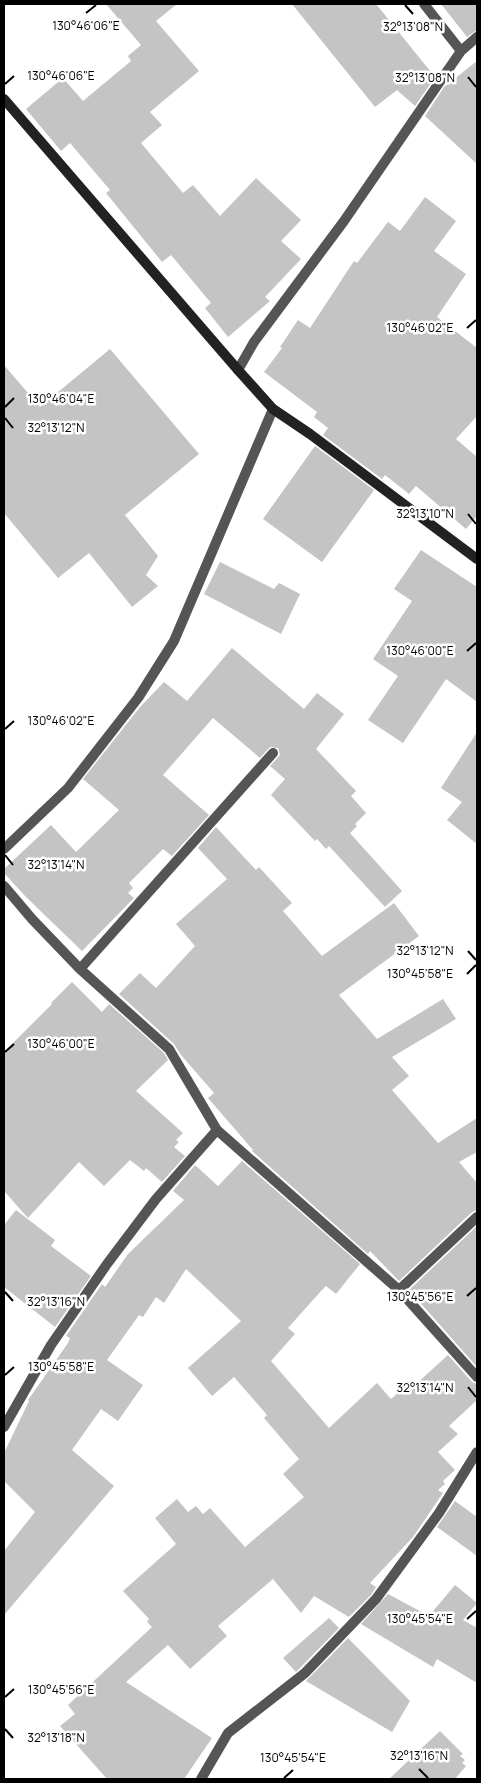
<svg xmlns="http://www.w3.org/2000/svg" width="481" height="1783" font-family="Manrope,sans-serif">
<rect width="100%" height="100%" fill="#fff"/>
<path fill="#c4c4c4" d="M 106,4 L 177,4 L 156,21 L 199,71 L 150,112 L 162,125 L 141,143 L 183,193 L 193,185 L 220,216 L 256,178 L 301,220 L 281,241 L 301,259 L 265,297 L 270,301 L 228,337 L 205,308 L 211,303 L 171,255 L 162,262 L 106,193 L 110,190 L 70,143 L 61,151 L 26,109 L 63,78 L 83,101 L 131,61 L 128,56 L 141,45 Z
M 292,4 L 376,4 L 435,77 L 415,106 L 397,90 L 375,107 Z
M 441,4 L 477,4 L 477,30 L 467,37 Z
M 477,61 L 477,164 L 425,116 L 444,87 Z
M 425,197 L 456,221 L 434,251 L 466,274 L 437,317 L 477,348 L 477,416 L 456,439 L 477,457 L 477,516 L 466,529 L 416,486 L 409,494 L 385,475 L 382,479 L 323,435 L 328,428 L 314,417 L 317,412 L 264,372 L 282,348 L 280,347 L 298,320 L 310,328 L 354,261 L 357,263 L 388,222 L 400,231 Z
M 110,349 L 199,454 L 125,515 L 158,556 L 146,575 L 158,586 L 132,607 L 89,553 L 58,578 L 4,513 L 4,365 L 40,407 Z
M 315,446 L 374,490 L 322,562 L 263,519 Z
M 421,550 L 477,587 L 477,702 L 446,679 L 403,743 L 368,720 L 398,676 L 373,659 L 412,601 L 394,589 Z
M 220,562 L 274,589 L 279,583 L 300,594 L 281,634 L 204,594 Z
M 232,648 L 304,709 L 317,693 L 344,714 L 316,749 L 356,791 L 351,796 L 366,813 L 355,824 L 357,826 L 350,833 L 402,891 L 385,907 L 329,846 L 326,849 L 317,839 L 315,841 L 271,795 L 285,779 L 270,766 L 280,755 L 278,748 L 270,747 L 260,758 L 213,718 L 163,775 L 209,815 L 172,856 L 163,849 L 129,883 L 133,888 L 128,893 L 134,898 L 82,951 L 26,897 L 4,873 L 4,869 L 51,825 L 76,852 L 119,810 L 83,779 L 140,707 L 164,682 L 187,701 Z
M 477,732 L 477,844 L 447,820 L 462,802 L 441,788 Z
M 216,827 L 256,870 L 259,867 L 292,903 L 283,911 L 322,956 L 394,903 L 419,936 L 339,995 L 377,1039 L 443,999 L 456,1019 L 392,1057 L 409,1076 L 392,1090 L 438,1143 L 477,1118 L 477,1152 L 459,1162 L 477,1183 L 477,1210 L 472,1212 L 399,1281 L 370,1251 L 368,1254 L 252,1151 L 253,1150 L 208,1098 L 214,1093 L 181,1055 L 174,1044 L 119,994 L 140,973 L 156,988 L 195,946 L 176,924 L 227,879 L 198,848 Z
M 72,982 L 102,1012 L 109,1004 L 164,1053 L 168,1060 L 136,1091 L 183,1133 L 176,1140 L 179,1142 L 174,1147 L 185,1156 L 162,1182 L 146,1168 L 144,1171 L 130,1160 L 104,1186 L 79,1162 L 28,1218 L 4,1191 L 4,1052 L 52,1004 L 51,1003 Z
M 242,1161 L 360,1264 L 336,1294 L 326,1286 L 321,1291 L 288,1328 L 295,1334 L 271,1361 L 329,1428 L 377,1383 L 391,1399 L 400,1391 L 404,1395 L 448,1355 L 472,1382 L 477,1384 L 477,1400 L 449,1426 L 458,1434 L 438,1452 L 455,1470 L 443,1481 L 445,1484 L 438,1490 L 443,1493 L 413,1537 L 370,1583 L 376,1587 L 371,1595 L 349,1617 L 314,1596 L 301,1613 L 273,1579 L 218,1626 L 227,1636 L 190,1669 L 168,1645 L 126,1682 L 212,1738 L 184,1779 L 107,1779 L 60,1726 L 75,1714 L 68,1705 L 152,1627 L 147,1622 L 149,1619 L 123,1591 L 176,1544 L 155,1518 L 177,1499 L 188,1512 L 196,1506 L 203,1514 L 210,1508 L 245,1547 L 304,1497 L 283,1474 L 299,1459 L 264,1418 L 267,1415 L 234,1377 L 212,1396 L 188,1368 L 241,1321 L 186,1269 L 164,1303 L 156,1297 L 143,1317 L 139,1315 L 107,1360 L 143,1385 L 118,1421 L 101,1409 L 72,1450 L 114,1486 L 4,1615 L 4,1551 L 35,1512 L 4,1481 L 4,1453 L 29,1401 L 28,1400 L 68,1343 L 70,1338 L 66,1336 L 102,1284 L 105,1287 L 128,1254 L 184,1200 L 173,1191 L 195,1165 L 218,1186 Z
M 16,1210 L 55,1240 L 51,1246 L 91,1276 L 55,1327 L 4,1287 L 4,1225 Z
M 477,1226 L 477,1367 L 409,1290 Z
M 455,1501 L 477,1517 L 477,1556 L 437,1527 Z
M 455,1585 L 477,1603 L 463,1620 L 477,1628 L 477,1683 L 437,1659 L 433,1667 L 361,1624 L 388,1594 L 429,1616 Z
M 329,1618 L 339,1628 L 296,1672 L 283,1658 Z
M 348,1638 L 410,1701 L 392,1732 L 306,1681 Z
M 440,1731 L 463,1754 L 460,1756 L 465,1760 L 462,1763 L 466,1766 L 455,1779 L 389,1779 Z"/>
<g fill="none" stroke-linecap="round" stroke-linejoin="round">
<path stroke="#555" stroke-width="10" d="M 4,886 L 32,919 L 80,969 L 169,1049 L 217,1130 L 399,1290
M 80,969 L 273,753
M 4,1427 L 51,1345 L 107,1264 L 156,1199 L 217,1130"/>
<path stroke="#555" stroke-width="10" d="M 424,4 L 461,51
M 238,370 L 254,342 L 344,221 L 461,51 L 477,37
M 4,849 L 68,788 L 138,698 L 174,641 L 273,409
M 477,1217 L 399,1290 L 477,1377
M 201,1779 L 228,1733 L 305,1673 L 376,1599 L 439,1513 L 477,1452"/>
<path stroke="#222" stroke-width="10" d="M 4,99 L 238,370 L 273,409 L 310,434 L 477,559"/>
</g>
<path fill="none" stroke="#000" stroke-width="2" d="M 405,5 L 413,14M 86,13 L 96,5M 468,77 L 476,87M 5,84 L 14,76M 467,328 L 476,320M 5,407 L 14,398M 5,418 L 13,428M 468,514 L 476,524M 467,651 L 476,643M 5,729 L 14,721M 5,855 L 13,865M 468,951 L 476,960M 467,974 L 476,965M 5,1052 L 14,1044M 5,1292 L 13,1301M 467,1296 L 476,1288M 5,1375 L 14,1367M 468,1387 L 476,1397M 467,1619 L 476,1611M 5,1697 L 14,1689M 5,1729 L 13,1738M 419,1769 L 428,1778M 284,1778 L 293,1770"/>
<g font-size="12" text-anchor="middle" fill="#000" stroke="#fff" stroke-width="5" stroke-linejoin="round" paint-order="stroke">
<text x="86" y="30">130°46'06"E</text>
<text x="413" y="31">32°13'08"N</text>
<text x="61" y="80">130°46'06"E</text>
<text x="425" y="82">32°13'08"N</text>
<text x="420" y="332">130°46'02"E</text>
<text x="61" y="403">130°46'04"E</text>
<text x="56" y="432">32°13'12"N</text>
<text x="425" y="518">32°13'10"N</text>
<text x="420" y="655">130°46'00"E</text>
<text x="61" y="725">130°46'02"E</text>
<text x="56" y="869">32°13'14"N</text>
<text x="425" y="955">32°13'12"N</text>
<text x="420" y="978">130°45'58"E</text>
<text x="61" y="1048">130°46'00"E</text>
<text x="420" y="1301">130°45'56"E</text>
<text x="56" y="1306">32°13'16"N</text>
<text x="61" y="1371">130°45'58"E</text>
<text x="425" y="1392">32°13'14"N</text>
<text x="420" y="1623">130°45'54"E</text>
<text x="61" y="1694">130°45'56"E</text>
<text x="56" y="1742">32°13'18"N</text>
<text x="419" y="1760">32°13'16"N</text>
<text x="293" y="1762">130°45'54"E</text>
</g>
<rect width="481" height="1783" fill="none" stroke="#000000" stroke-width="10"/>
</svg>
